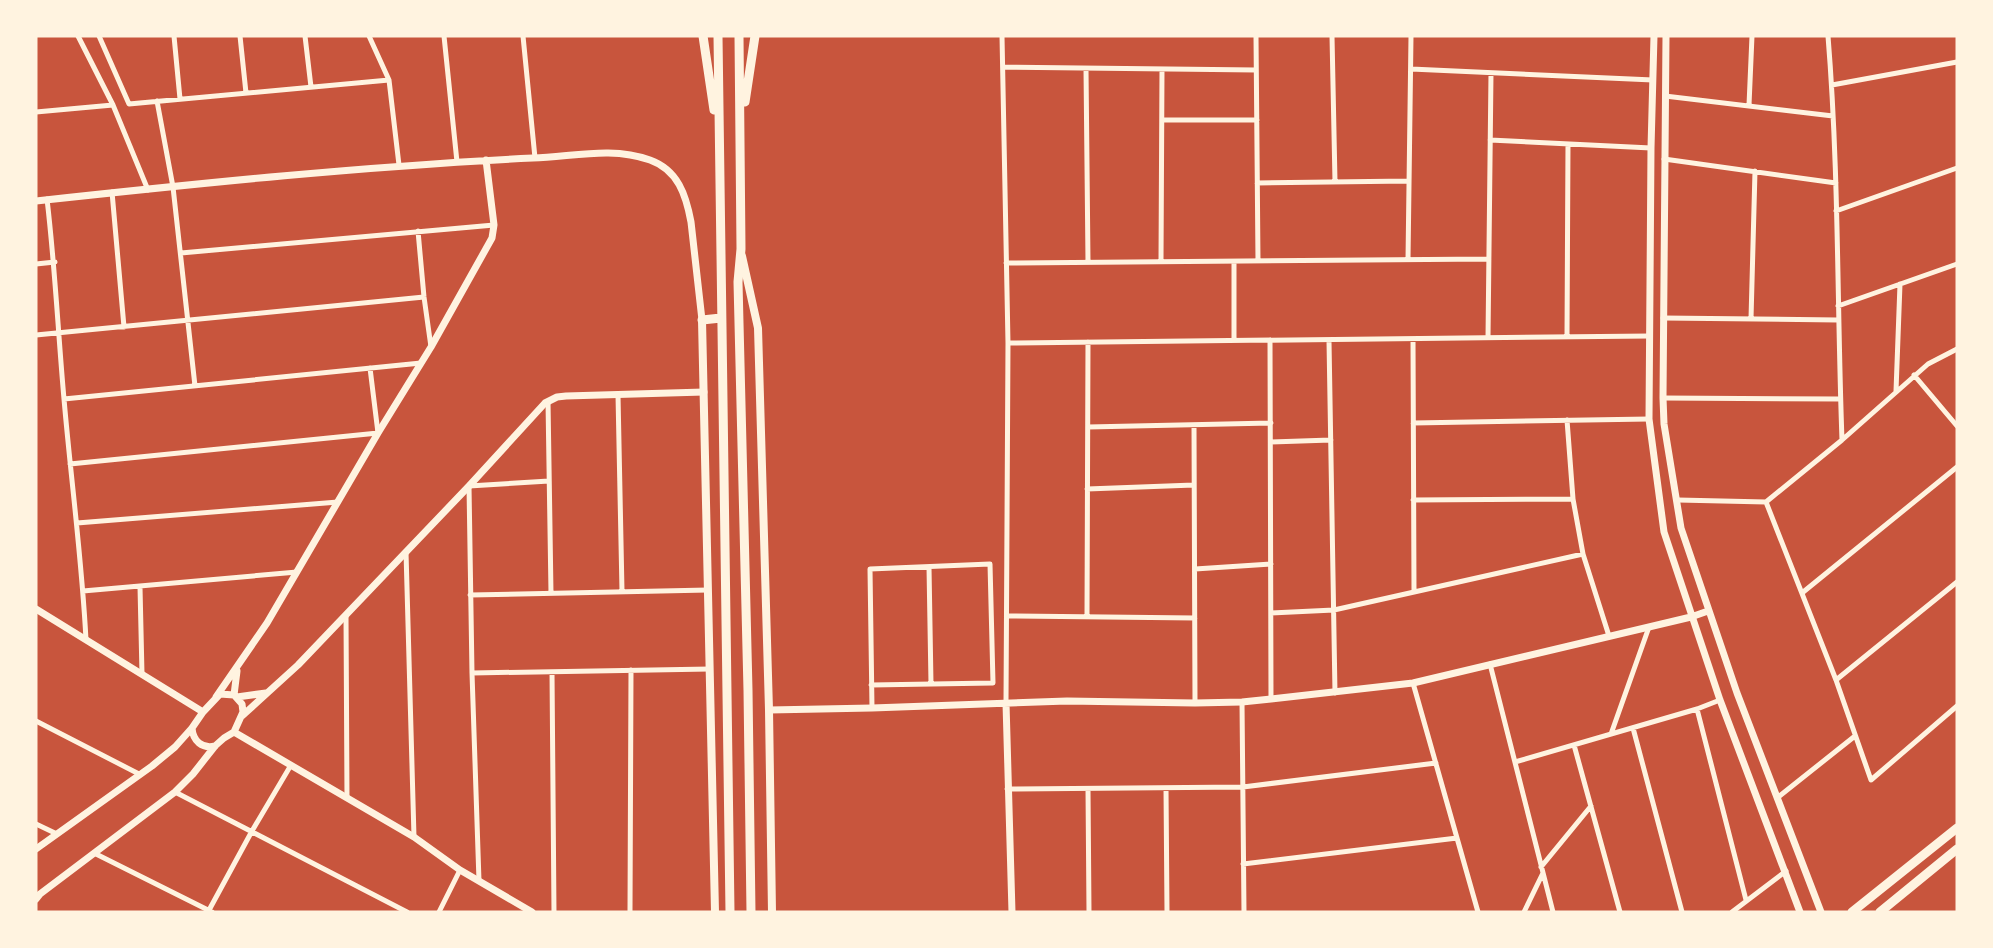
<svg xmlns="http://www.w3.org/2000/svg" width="1993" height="948" font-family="'Golos Text',sans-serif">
<rect width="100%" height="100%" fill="#c8553d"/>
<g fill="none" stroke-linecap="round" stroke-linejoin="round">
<path stroke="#fff3e0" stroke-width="5" d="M 78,36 L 113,105 L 148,190
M 99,36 L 129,104 L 389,80
M 174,36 L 180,99
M 240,36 L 246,93
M 305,36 L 311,87
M 369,36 L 389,80 L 399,165
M 444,36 L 457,162
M 523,36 L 535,158
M 1002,36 L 1008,343 L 1006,703
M 1256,36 L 1258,261
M 1332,36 L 1335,182
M 1828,36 C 1839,171 1837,306 1842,440
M 1003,67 L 1256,70
M 1086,69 L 1088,262
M 1411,69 L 1653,80
M 1832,85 L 1957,62
M 1665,96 L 1833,116
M 157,101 L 173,187 L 195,386
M 1749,105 L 1752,36
M 36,112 L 113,105
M 1162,120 L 1257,120
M 1490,140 L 1651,148
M 1664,159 L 1836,183
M 1257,183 L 1409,181
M 112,192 L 124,327
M 47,199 C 55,266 58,332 64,399 C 71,480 82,560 86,640
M 1836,211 L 1957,168
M 418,231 L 424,297 L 431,347
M 181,253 L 494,225
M 1408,260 L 1411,36
M 1161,261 L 1162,69
M 1234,262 L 1234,340
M 1006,263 L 1489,259
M 36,264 L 55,262
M 1838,306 L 1957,264
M 1663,318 L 1838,320
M 1751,319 L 1755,171
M 36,335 L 424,297
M 1567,337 L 1568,144
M 1488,338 L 1491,73
M 1413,339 L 1414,591
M 1270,340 L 1271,699
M 1329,341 L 1335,693
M 1008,343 L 1650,336
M 1914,375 L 1957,426
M 1896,391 L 1900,284
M 618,395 L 622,591
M 1663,398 L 1840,399
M 64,399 L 421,363
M 548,401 L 551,593
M 1567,420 L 1573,499 L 1583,554 L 1609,636
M 1413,423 L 1649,419
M 1194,425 L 1195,703
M 1088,427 L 1271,423
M 1271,442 L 1331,440
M 70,464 L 378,433 L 370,368
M 1087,489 L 1194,485
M 1413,500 L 1573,499
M 1678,500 L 1766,502 L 1842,440 L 1928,364 L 1957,349
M 1766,502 L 1836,680 L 1871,780 L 1957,706
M 77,523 L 338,502
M 406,552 L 414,837
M 929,567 L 931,684
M 1195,569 L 1271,564
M 140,587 L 142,674
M 83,591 L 297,572
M 1802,593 L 1957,467
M 470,595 L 708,590
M 1271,613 L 1334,610 L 1583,554
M 346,615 L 347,798
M 1008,616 L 1195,618
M 1087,617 L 1088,342
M 1490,664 L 1553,912
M 552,672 L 554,912
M 472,673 L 710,669
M 1836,680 L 1957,582
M 1413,683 L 1478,912
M 871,685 L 993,683 L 990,564 L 870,569 L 872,708
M 1242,702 L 1244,912
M 1697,709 L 1746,900
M 36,721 L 139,774
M 1633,728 L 1682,912
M 1611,734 L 1649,627
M 1574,745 L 1620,912
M 1515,762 L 1697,709 L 1720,700
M 1166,788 L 1167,912
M 1007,789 L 1243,787 L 1436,763
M 1088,789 L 1089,912
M 175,792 L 407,912
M 1777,798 L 1855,736
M 36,824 L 57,834
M 94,853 L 212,912
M 1243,864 L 1457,838
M 1541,867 L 1591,806
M 479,881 L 472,673 L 469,486 L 549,481
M 208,912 L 252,831 L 291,765
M 439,912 L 460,870
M 630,912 L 631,670
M 1524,912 L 1543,873
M 1732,912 L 1786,871"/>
<path stroke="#fff3e0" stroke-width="7" d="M 1654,36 L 1651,148 L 1649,419 L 1664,532 L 1720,700 L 1800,912
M 1666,36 L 1663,398 L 1664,424 L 1681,528 L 1737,693 L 1821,912
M 36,201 C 202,183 367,166 533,158 C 572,157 611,146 650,160 C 678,170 686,195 691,222 L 702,320
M 36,609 L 203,712
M 234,695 L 237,671
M 216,697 L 267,623 L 378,433 L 431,347 L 492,238 L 494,225 L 486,160
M 237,697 L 266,693
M 1006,703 L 1012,912
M 769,710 L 872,708 L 1067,701 L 1195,703 L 1242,702 L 1271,699 L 1413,683 L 1691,617 L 1708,611
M 242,716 L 298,665 L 469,486 L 545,403 L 557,397 L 566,396 L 704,392
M 234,732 L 414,837 L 460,870 L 532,912
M 36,849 L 152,766 L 175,747 L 192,728
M 36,899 L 40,894 L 175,792 L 193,774 L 215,746 L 224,738 L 234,732 L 243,712 L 242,704 L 234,695 L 220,694 L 203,712 L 192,728 C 193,741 202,749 215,746"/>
<path stroke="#fff3e0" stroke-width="8" d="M 742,256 L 758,328 L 769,710 L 772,912
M 702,320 L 715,912"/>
<path stroke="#fff3e0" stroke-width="9" d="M 1852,912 L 1957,828
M 1880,912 L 1957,849"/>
<path stroke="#fff3e0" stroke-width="9" d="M 703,36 L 714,110
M 718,36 L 730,912
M 739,36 L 741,249 L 738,282 L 748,690 L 751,912
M 745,102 L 755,36
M 702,320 L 721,318"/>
</g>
<rect width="1993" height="948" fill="none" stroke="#fff3e0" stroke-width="75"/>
</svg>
